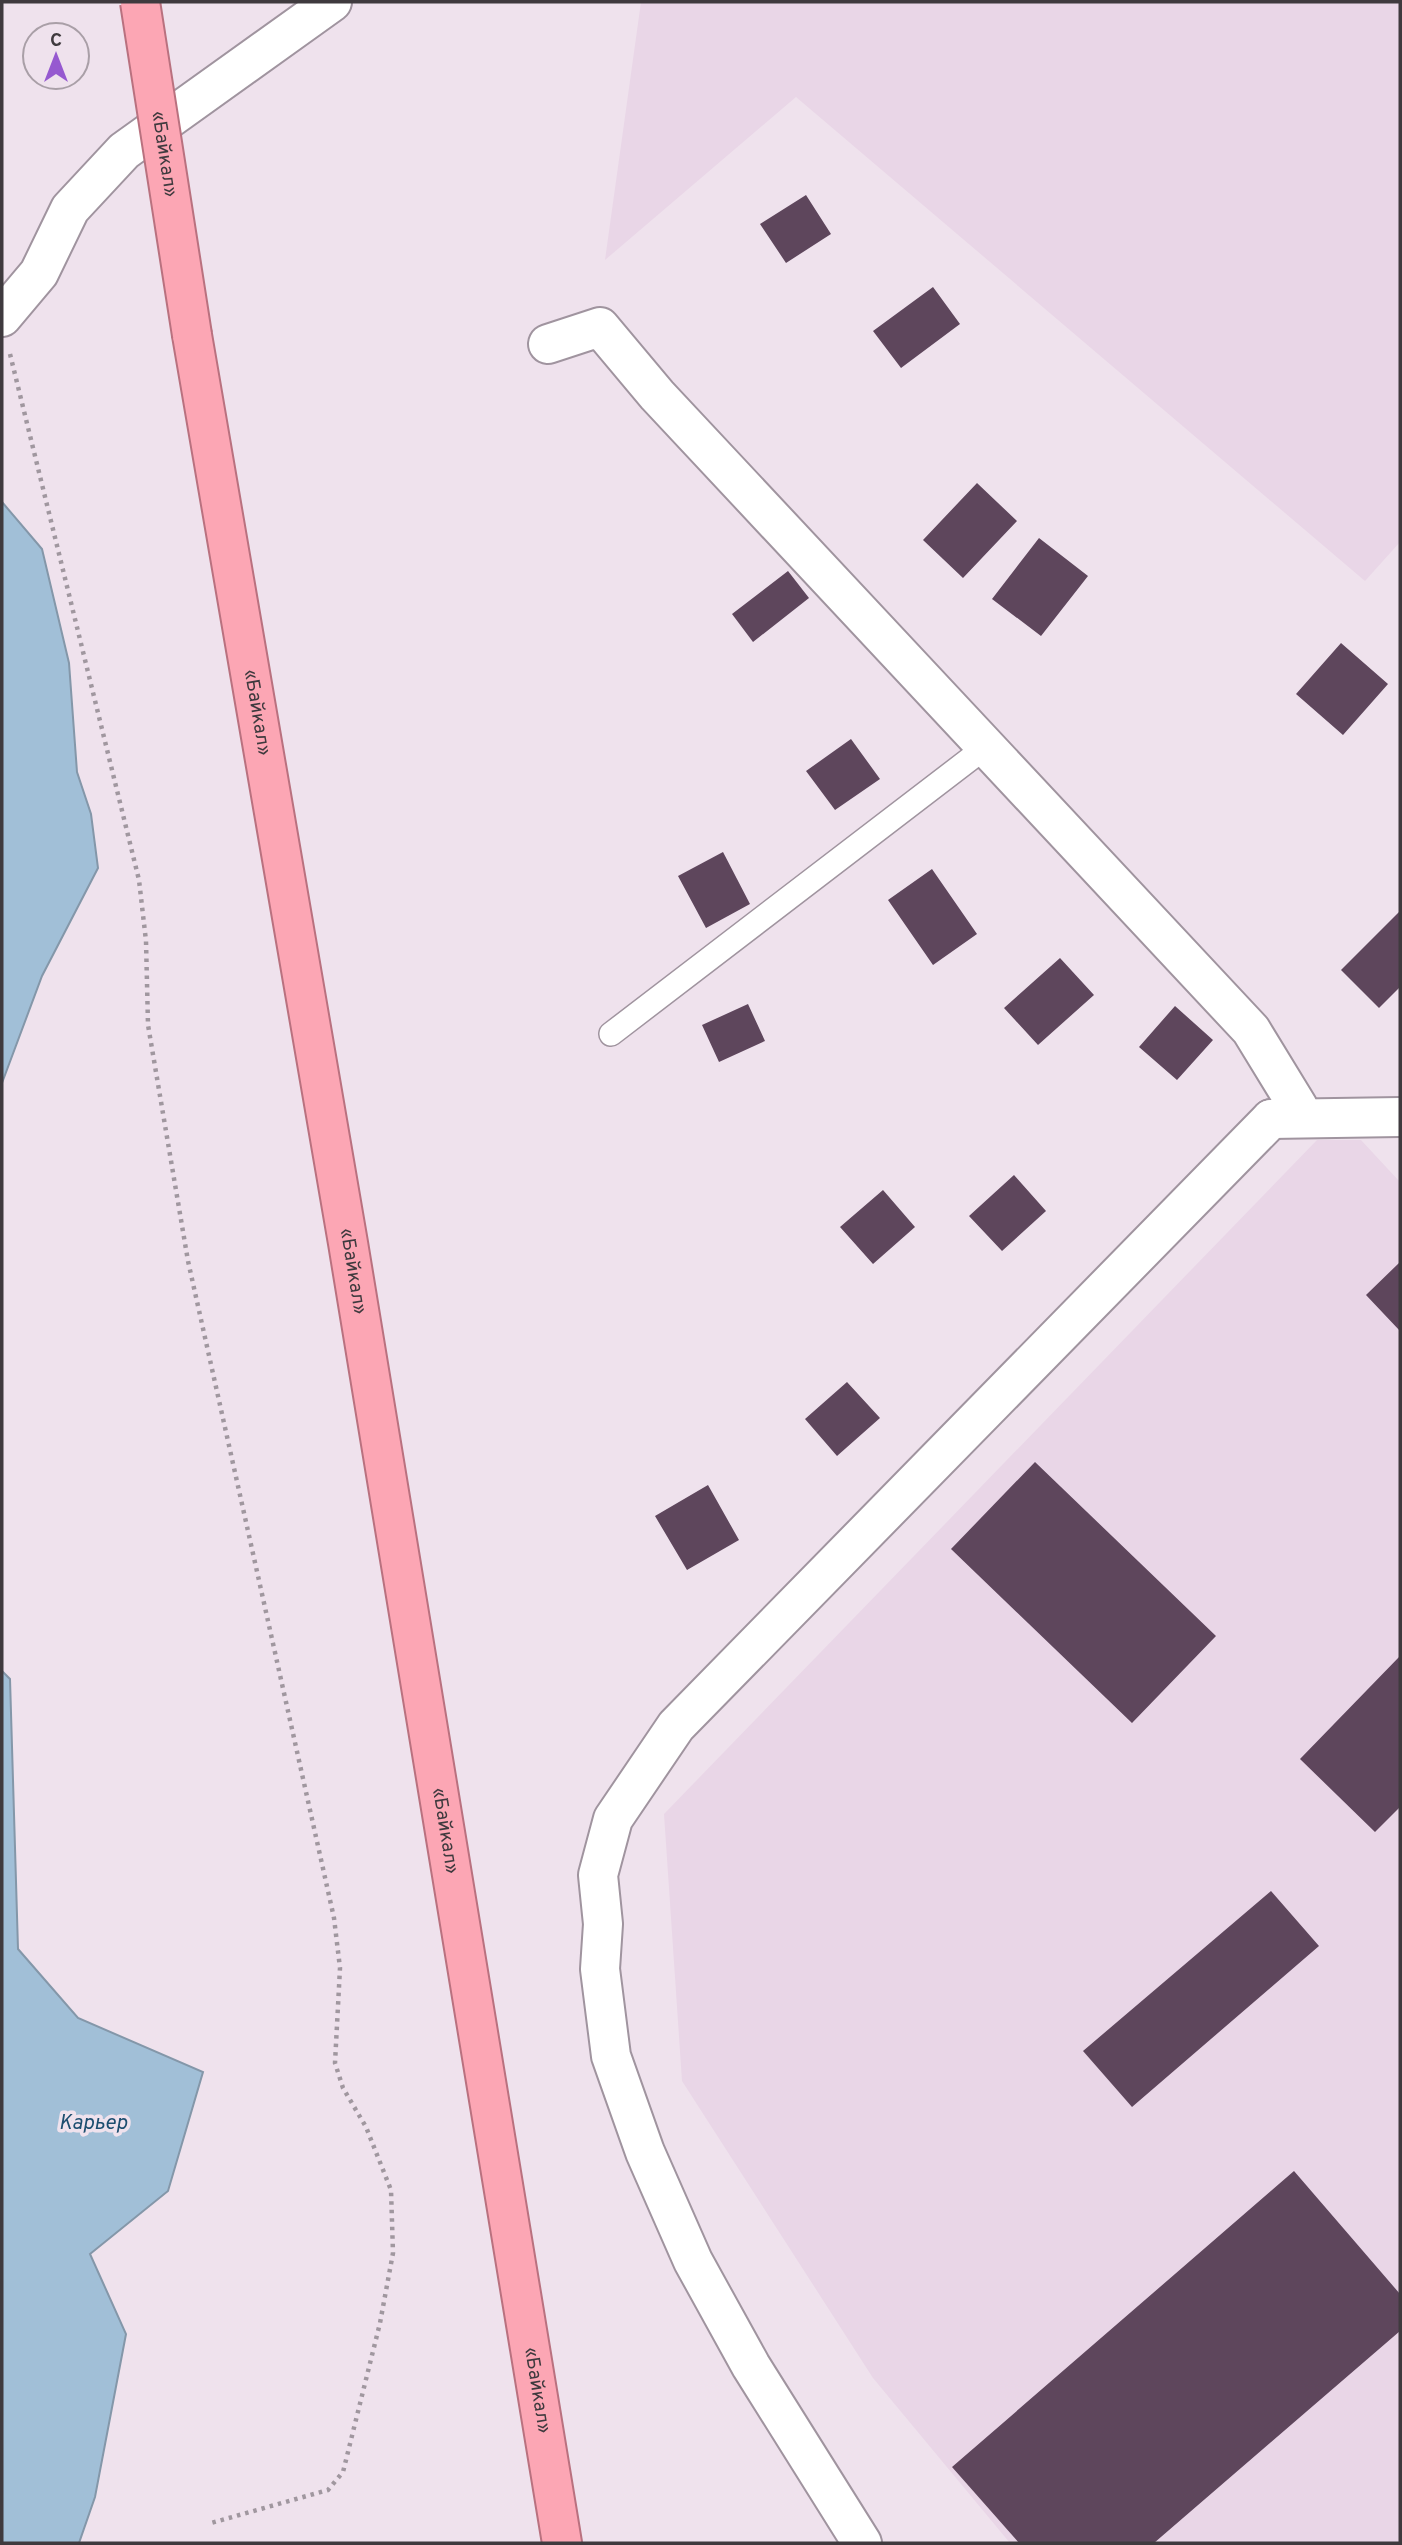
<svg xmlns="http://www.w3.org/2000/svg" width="1402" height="2545" font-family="Overpass,sans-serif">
<rect width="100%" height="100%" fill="#efe2ed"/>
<path fill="#e9d6e7" d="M 641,2 L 1400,2 L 1400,542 L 1365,581 L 796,97 L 605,260 Z
M 1317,1140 L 1361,1140 L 1400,1182 L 1400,2543 L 1010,2543 L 873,2378 L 682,2081 L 664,1814 Z"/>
<path fill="#a1bfd7" stroke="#8497a9" stroke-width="2" d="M 2,502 L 42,549 L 69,663 L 77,772 L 91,814 L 98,868 L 42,976 L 2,1083 Z
M 2,1671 L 10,1679 L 18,1949 L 78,2018 L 203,2072 L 168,2191 L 90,2254 L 126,2334 L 95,2497 L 79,2543 L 2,2543 Z"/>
<path fill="#5e465c" d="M 806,195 L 831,234 L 786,263 L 760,224 Z
M 933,287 L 960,324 L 901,368 L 873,331 Z
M 977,483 L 1017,521 L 963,578 L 923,540 Z
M 1039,538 L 1088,576 L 1041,636 L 992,599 Z
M 788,571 L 809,598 L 753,642 L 732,614 Z
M 1341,643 L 1388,684 L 1343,735 L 1296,694 Z
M 851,739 L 880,779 L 835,810 L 806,771 Z
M 723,852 L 750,904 L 706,928 L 678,876 Z
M 932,869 L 977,934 L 933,965 L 888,900 Z
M 1400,911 L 1400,987 L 1379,1008 L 1341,970 Z
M 1060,958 L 1094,995 L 1038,1045 L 1004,1008 Z
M 748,1004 L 765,1041 L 719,1062 L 702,1025 Z
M 1175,1006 L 1213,1040 L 1177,1080 L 1139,1047 Z
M 1014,1175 L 1046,1211 L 1002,1251 L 969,1216 Z
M 883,1190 L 915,1227 L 873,1264 L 840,1227 Z
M 1400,1262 L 1400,1331 L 1366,1295 Z
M 847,1382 L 880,1418 L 837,1456 L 805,1419 Z
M 1035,1462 L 1216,1636 L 1132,1723 L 951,1549 Z
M 708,1485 L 739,1540 L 687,1570 L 655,1516 Z
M 1400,1656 L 1400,1807 L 1375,1832 L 1300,1759 Z
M 1271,1891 L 1319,1946 L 1132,2107 L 1083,2051 Z
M 1294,2171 L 1400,2294 L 1400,2331 L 1154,2543 L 1019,2543 L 952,2467 Z"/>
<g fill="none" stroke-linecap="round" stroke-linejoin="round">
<g stroke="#a0949f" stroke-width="26">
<path id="service" d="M 611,1034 L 987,746"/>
</g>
<g stroke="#a0949f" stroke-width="42">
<path id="minor" d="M 2,317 L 39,273 L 70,209 L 124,151 L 332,2
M 548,344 L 600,327 L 657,395 L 1251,1030 L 1298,1107 L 1301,1118
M 862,2543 L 751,2366 L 693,2261 L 645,2152 L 611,2056 L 600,1969 L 603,1924 L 598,1875 L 613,1819 L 676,1726 L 1271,1119"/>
</g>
<g stroke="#a0949f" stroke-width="42">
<path id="tertiary" d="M 1271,1119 L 1400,1117"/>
</g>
<g stroke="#b9717f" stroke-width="42">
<g id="trunk">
<path id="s1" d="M 192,335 L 348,1243 L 562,2543"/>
</g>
</g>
<path stroke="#a0979f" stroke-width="4.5" stroke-dasharray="3.5 5" stroke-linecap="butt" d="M 10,354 L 139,880 L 146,941 L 148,1025 L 188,1261 L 334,1918 L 340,1968 L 335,2063 L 343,2088 L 366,2127 L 391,2190 L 393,2253 L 380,2323 L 343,2472 L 328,2490 L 211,2523"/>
<use href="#service" stroke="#fff" stroke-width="23"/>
<use href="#minor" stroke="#fff" stroke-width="38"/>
<use href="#tertiary" stroke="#fff" stroke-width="38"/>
<use href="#trunk" stroke="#fca6b4" stroke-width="38"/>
<g stroke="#b9717f" stroke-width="42" stroke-linecap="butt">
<g id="trunk-bridge">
<path id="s2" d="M 140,2 L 192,335"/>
</g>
</g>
<use href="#trunk-bridge" stroke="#fca6b4" stroke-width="38"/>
</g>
<g text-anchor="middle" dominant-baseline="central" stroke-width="7" stroke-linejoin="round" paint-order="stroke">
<g font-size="19" fill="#3f3a3e" stroke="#efe2ed">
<text stroke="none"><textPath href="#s2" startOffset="154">«Байкал»</textPath></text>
<text stroke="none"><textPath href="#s1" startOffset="383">«Байкал»</textPath></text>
<text stroke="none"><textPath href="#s1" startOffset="950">«Байкал»</textPath></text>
<text stroke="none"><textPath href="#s1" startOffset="1517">«Байкал»</textPath></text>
<text stroke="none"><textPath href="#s1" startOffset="2084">«Байкал»</textPath></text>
</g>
<g font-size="21" font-style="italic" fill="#1d4e70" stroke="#efe2ed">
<text x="93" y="2123">Карьер</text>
</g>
</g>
<rect width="1402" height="2545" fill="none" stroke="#3f3a3e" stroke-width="7"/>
<g transform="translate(56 56)"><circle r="33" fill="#efe2ed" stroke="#a99fa7" stroke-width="2"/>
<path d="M0-5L12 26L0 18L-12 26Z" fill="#9659d0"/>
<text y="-10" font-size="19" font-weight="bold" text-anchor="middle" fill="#3f3a3e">С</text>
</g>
</svg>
